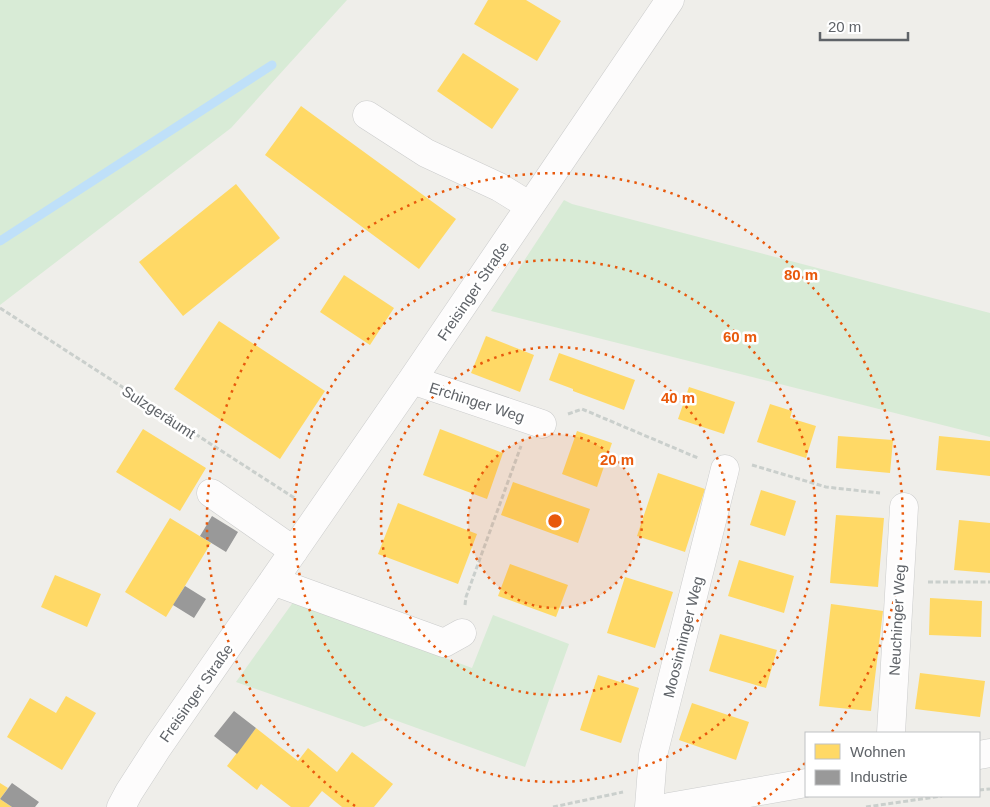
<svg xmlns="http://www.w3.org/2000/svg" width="990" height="807" font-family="Arial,sans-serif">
<rect width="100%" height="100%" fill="#efeeea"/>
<path fill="#d8ebd6" d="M 0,0 L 347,0 L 231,128 L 0,305 Z
M 564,200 L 572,204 L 990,313 L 990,437 L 491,311 Z
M 294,601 L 472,668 L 493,615 L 569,644 L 525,767 L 389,718 L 364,727 L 236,682 Z"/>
<path fill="#ffd966" d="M 488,0 L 526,0 L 561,21 L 537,61 L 474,24 Z
M 463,53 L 519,89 L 492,129 L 437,91 Z
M 301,106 L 456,219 L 419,269 L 265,155 Z
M 236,184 L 280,238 L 183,316 L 139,262 Z
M 344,275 L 394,308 L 370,345 L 320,312 Z
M 219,321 L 325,391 L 280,459 L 174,389 Z
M 486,336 L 534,355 L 520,392 L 471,373 Z
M 559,353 L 635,380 L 624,410 L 573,391 L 573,389 L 549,380 Z
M 689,387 L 735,402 L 724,434 L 678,419 Z
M 770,404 L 792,411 L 790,418 L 816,426 L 806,458 L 757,442 Z
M 143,429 L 206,468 L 180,511 L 116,472 Z
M 440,429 L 503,453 L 487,499 L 423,475 Z
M 577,431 L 612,443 L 597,487 L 562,474 Z
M 838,436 L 893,440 L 890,473 L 836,468 Z
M 939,436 L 990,441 L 990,476 L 936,470 Z
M 658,473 L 705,489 L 685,552 L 637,536 Z
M 513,482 L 590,509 L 578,543 L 501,515 Z
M 761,490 L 796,501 L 785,536 L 750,525 Z
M 398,503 L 477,534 L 458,584 L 378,554 Z
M 836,515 L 884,518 L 878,587 L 830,583 Z
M 170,518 L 211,543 L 166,617 L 125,592 Z
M 959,520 L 990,523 L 990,573 L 954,570 Z
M 739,560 L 794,576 L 784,613 L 728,596 Z
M 510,564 L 568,585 L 556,617 L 498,596 Z
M 55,575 L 101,594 L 87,627 L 41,607 Z
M 625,577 L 673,592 L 655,648 L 607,633 Z
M 930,598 L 982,601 L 981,637 L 929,635 Z
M 831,604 L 883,611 L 871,711 L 819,706 Z
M 720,634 L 777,650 L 766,688 L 709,671 Z
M 920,673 L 985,681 L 980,717 L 915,709 Z
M 598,675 L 639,688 L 621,743 L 580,730 Z
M 66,696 L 96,713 L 62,770 L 7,737 L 30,698 L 56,713 Z
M 692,703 L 749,722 L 736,760 L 679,740 Z
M 256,728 L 298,761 L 308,748 L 337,772 L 352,752 L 393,784 L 374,807 L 342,807 L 322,791 L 309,807 L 291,807 L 261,784 L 257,790 L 227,766 Z
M 0,783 L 8,788 L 0,799 L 12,807 L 0,807 Z"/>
<path fill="#999" d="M 212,516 L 238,532 L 226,552 L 200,536 Z
M 185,586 L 206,599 L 194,618 L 173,605 Z
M 234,711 L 256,728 L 237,754 L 214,736 Z
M 12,783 L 39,802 L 35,807 L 12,807 L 0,799 Z"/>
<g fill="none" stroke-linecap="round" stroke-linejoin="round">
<path stroke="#bfe0f9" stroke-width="9" d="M 0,241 L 272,65"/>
<g stroke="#cbcccc" stroke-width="29">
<path id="minor" d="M 367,115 L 426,153 L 499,187 L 530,206
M 412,380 L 542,424
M 211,493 L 294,551
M 273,581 L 444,643 L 462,633
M 891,733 L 904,507
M 979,755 L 990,753
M 121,807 L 129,792 L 158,747 L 412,380 L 670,0
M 649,807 L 653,755 L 725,469
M 669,807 L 806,783"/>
</g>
<path stroke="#cacfcc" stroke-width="3" stroke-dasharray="5 2.5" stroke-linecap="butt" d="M 0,308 L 296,499
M 568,414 L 582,409 L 698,458
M 752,465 L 826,487 L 880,493
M 928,582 L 990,582
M 465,605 L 466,597 L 521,446
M 979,790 L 990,789
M 553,807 L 623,792
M 866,807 L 942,796"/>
<use href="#minor" stroke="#fdfcfc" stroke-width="28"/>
</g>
<circle cx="555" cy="521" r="87" fill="#e8590c" fill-opacity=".12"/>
<g fill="none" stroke="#e8590c" stroke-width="2.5" stroke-dasharray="2.5 5">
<circle cx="555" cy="521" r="87"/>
<circle cx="555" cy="521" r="174"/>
<circle cx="555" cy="521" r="261"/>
<path d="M805 763A348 348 0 0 1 755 806M355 806A348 348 0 1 1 831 733"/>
</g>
<g text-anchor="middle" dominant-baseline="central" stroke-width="5" stroke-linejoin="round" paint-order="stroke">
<g font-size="15" fill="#5f6368" stroke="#fff">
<text transform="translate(473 291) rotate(-56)">Freisinger Straße</text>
<text transform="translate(477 402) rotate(18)">Erchinger Weg</text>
<text transform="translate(159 412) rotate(33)">Sulzgeräumt</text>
<text transform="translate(897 620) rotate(-87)">Neuchinger Weg</text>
<text transform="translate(683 637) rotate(-76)">Moosinninger Weg</text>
<text transform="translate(196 693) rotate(-55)">Freisinger Straße</text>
</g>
</g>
<circle cx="555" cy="521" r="8" fill="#e8590c" stroke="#fff" stroke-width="2.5"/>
<g font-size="15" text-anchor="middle" font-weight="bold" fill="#e8590c" stroke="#fff" stroke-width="5" stroke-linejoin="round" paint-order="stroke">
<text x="801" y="280">80 m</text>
<text x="740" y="342">60 m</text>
<text x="678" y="403">40 m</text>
<text x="617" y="465">20 m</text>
</g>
<rect x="805" y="732" width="175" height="65" fill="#ffffff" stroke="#bfc1c3"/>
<rect x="815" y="744" width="25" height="15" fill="#ffd966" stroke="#bfc1c3"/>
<text x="850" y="757" font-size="15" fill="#5f6368">Wohnen</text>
<rect x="815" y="770" width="25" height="15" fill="#999999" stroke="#bfc1c3"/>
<text x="850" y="782" font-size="15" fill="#5f6368">Industrie</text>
<path d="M820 32v8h88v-8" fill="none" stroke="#5f6368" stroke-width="2.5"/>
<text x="828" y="32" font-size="15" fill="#5f6368" stroke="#ffffff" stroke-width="4" paint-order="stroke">20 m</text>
</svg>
